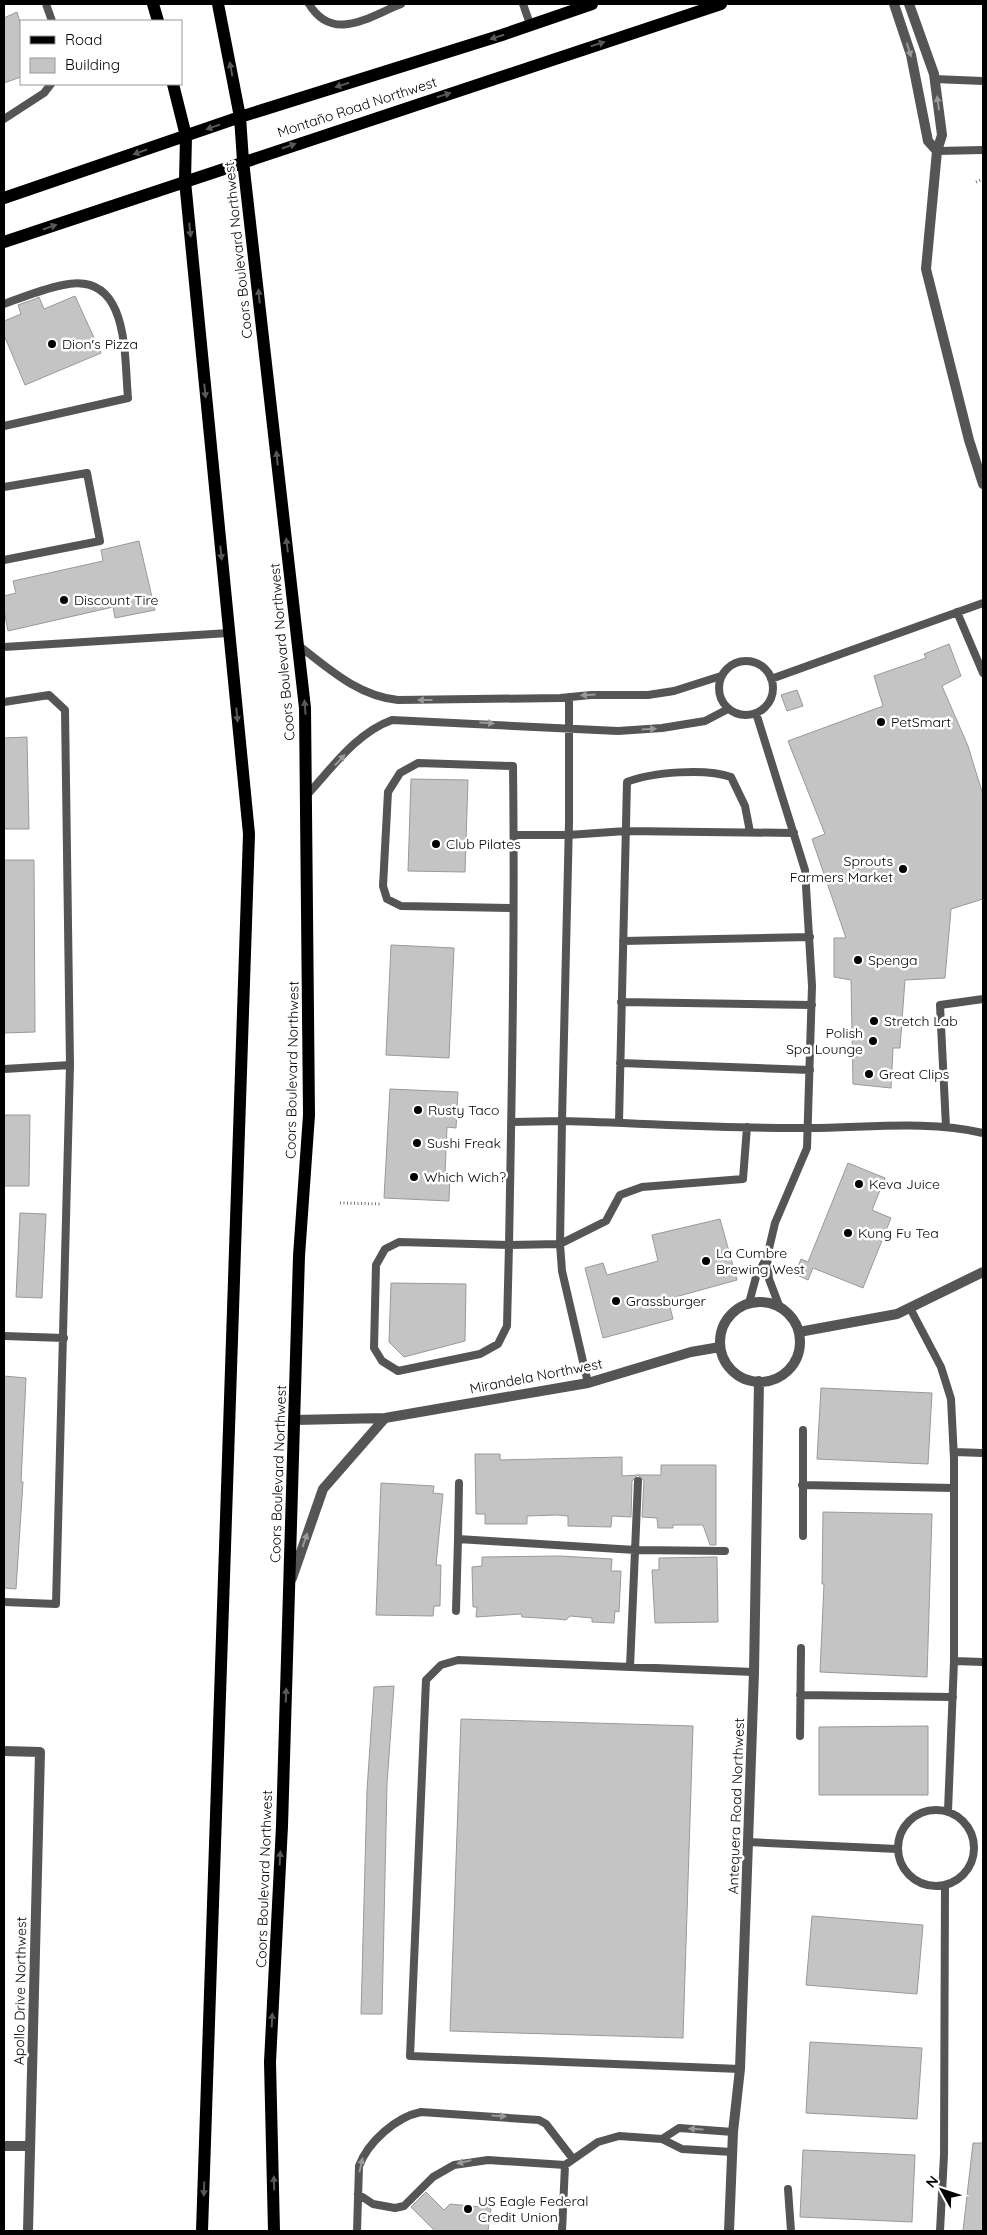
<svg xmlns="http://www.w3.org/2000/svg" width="987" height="2235" font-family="Quicksand,sans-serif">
<rect width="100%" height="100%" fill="#fff"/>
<path fill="#c4c4c4" stroke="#999" d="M 17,12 L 21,26 L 21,77 L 4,83 L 4,18 Z
M 75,296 L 101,353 L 25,385 L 4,335 L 4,321 L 21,314 L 18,305 L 35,299 L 39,297 L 44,309 Z
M 139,541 L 155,610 L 115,618 L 113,607 L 8,631 L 4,610 L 4,596 L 16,593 L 13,581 L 103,561 L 101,550 Z
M 949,644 L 961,676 L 942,686 L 968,746 L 983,795 L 983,899 L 951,909 L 945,978 L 905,980 L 900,1048 L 893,1048 L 891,1088 L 853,1084 L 851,980 L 834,977 L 834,938 L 846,938 L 812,839 L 825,834 L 788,741 L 883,706 L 874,676 L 926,658 L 924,654 Z
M 797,690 L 803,706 L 787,711 L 781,695 Z
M 27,737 L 29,829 L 4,829 L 4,738 Z
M 411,779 L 468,780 L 465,872 L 408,871 Z
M 4,860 L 34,860 L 35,1032 L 4,1033 Z
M 391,945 L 454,948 L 449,1058 L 386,1055 Z
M 390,1089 L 458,1092 L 456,1128 L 447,1127 L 445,1174 L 450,1174 L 449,1201 L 384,1198 Z
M 4,1115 L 30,1115 L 29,1186 L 4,1186 Z
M 848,1163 L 885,1178 L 872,1210 L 891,1218 L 863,1288 L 813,1268 L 808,1280 L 795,1274 L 801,1259 L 808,1262 Z
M 20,1213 L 46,1214 L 42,1298 L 16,1297 Z
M 720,1219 L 737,1280 L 668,1299 L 673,1319 L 603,1338 L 585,1268 L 603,1263 L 607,1275 L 658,1261 L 652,1235 Z
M 391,1283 L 466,1284 L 465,1341 L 404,1357 L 389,1342 Z
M 4,1376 L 26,1378 L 21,1482 L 23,1482 L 16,1589 L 4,1588 Z
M 821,1388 L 932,1393 L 928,1464 L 817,1459 Z
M 475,1454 L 500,1454 L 500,1460 L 622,1457 L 622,1476 L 638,1475 L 632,1481 L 631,1517 L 612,1516 L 611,1527 L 568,1526 L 568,1516 L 557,1515 L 527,1516 L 527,1524 L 485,1524 L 485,1514 L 476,1514 Z
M 661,1465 L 716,1465 L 716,1545 L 710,1545 L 703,1525 L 673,1525 L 673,1528 L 658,1528 L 657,1518 L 642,1517 L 644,1481 L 638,1475 L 661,1475 Z
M 381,1483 L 434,1486 L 433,1493 L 443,1494 L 436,1565 L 441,1565 L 440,1606 L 434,1606 L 433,1616 L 376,1615 Z
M 823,1512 L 932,1514 L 927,1677 L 820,1672 L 824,1584 L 822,1584 Z
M 560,1556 L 612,1559 L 611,1571 L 621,1571 L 619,1612 L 615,1611 L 614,1623 L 592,1622 L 592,1618 L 570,1616 L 566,1620 L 556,1619 L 522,1617 L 521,1614 L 476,1617 L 477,1607 L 473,1607 L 472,1567 L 482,1566 L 482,1557 Z
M 717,1557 L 718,1622 L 655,1623 L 652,1570 L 659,1570 L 659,1558 Z
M 394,1686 L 387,1784 L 382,2014 L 361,2014 L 367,1790 L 374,1687 Z
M 461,1719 L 693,1726 L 683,2038 L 450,2031 Z
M 928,1726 L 928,1795 L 819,1795 L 819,1727 Z
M 812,1916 L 923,1925 L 917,1994 L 806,1985 Z
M 810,2042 L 922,2048 L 917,2119 L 806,2113 Z
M 973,2143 L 983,2143 L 983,2231 L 963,2231 Z
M 803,2150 L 915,2155 L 912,2222 L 800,2217 Z
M 426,2192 L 444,2210 L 450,2204 L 491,2208 L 488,2231 L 435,2231 L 411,2207 Z"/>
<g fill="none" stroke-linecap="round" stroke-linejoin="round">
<path stroke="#777" stroke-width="3" stroke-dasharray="1 2.5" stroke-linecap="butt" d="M 976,182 L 983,179
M 340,1203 L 382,1204"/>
<path stroke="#555" stroke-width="8" d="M 46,4 L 52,21
M 309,4 C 333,43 368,17 401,4
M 523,4 L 530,24
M 934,79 L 983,81
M 4,119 L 44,93 L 51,84
M 937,151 L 983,150
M 4,304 C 23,297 43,289 63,285 C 130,270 124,356 128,398 L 4,426
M 4,487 L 87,473 L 100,541 L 4,560
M 957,612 L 983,673
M 298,645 C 329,669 358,696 398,700 L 560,698 L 591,695 L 648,695 L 674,691 L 721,676
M 4,647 L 229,633
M719 688a27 27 0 1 1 54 0a27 27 0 1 1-54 0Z
M 771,679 L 983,603
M 4,702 L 49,695 L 65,710 L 70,1065 L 56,1604 L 4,1602
M 756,713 L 805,870 L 812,986 L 807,1148 L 775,1223 L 767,1257
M 306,796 C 332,768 356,733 392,720 L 618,731 L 662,728 L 705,721 L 728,709
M 514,835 L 568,835 L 626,831 L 794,833
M 513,908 L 401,906 L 387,899 L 383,886 L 388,792 L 400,773 L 418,763 L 513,766 C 515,926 512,1085 509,1245 L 399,1242 L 385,1249 L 376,1265 L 374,1348 L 382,1361 L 398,1371 L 480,1354 L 498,1344 L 507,1326 L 509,1245 L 560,1244 L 606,1221 L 620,1195 L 642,1187 L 743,1179 L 747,1127
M 623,941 L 810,937
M 621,1002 L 812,1005
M 620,1063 L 810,1070
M 4,1069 L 70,1065
M 512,1122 L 562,1121 L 569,822 L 569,697
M 619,1122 L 627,782 C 652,772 706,768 731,777 L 745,806 L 750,832
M 946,1127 L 940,1005 L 983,999
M 749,1303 L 756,1277 L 767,1257 L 769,1279 L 780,1308
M 910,1308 L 941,1367 L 951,1399 L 954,1459 L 954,1661 L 983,1662
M 4,1336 L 64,1338
M 588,1383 L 562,1271 L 560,1244 L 562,1121 C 644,1123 727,1129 809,1128 C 866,1128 927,1120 983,1133
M 803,1430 L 803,1536
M 954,1452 L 983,1453
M 802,1485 L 954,1488
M 458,1539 L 459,1483
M 456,1611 L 458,1539 L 635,1550 L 725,1551
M 630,1667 L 638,1481
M 800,1695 L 953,1697
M 800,1736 L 801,1648
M898 1848a38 38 0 1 1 76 0a38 38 0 1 1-76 0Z
M 948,1811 L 954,1661
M 748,1842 L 897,1849
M 740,2069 L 410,2056 L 426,1680 L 441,1665 L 458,1660 L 754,1672
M 662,2139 L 679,2128 L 733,2132
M 788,2189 L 791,2231
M 358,2194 L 373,2204 L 395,2208 L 404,2206 L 433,2177 L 454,2165 L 488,2160 L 565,2165 L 598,2142 L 619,2136 L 662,2139 L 682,2149 L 732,2152
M 357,2231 L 359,2166 C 368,2142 396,2117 421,2112 L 539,2120 L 546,2124 L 573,2159
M 562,2231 L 565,2165
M 940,2231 L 944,2155 L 945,1885"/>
<path stroke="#555" stroke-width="10" d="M 894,4 L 911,55 L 928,141 L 937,151
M 909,4 L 934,74 L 942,135 L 937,151 L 926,269 L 969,440 L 983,484
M720 1342a40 40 0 1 1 80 0a40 40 0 1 1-80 0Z
M 799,1332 L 897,1314 L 983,1272
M 295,1420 L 385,1418 L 588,1383 L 691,1352 L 720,1347
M 292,1578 L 323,1489 L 385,1418
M 4,1751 L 40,1752 L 28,2231
M 4,2146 L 30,2146
M 729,2231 L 733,2132 L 740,2069 L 748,1842 L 754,1672 L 759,1381"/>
<path stroke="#000" stroke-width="12" d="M 153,4 L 158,21
M 218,4 L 240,117 L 243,161 L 305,708 L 309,1115 L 299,1256 L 282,1826 L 270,2062 L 274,2231
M 173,84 L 186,136 L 185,181 L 249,834 L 202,2231
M 4,198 L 240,117 L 502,35 L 592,4
M 4,242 L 721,4"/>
</g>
<defs><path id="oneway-solid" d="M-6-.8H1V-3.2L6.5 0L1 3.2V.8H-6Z" transform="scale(1.25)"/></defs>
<g fill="#595959">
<use href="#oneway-solid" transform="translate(497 37) rotate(163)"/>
<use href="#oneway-solid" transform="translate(598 44) rotate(-18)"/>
<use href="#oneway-solid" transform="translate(231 69) rotate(-101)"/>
<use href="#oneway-solid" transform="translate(342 85) rotate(162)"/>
<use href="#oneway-solid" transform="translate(444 95) rotate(-18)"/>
<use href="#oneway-solid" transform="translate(213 127) rotate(161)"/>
<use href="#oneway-solid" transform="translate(289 146) rotate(-19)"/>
<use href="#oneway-solid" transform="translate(140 152) rotate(161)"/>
<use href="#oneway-solid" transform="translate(50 227) rotate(-19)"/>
<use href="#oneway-solid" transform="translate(190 230) rotate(84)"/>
<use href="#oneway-solid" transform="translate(259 296) rotate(-96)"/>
<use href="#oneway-solid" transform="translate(205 391) rotate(84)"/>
<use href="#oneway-solid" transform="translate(277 458) rotate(-96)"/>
<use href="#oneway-solid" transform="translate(287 545) rotate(-97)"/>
<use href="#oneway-solid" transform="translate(221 553) rotate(84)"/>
<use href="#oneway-solid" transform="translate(305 707) rotate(-94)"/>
<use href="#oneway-solid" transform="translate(237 715) rotate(84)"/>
<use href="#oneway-solid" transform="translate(286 1695) rotate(-88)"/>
<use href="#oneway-solid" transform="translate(280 1858) rotate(-87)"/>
<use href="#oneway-solid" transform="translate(272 2020) rotate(-87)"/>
<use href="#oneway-solid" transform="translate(274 2183) rotate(-92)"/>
<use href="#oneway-solid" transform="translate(204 2189) rotate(92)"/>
</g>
<g fill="#999">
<use href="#oneway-solid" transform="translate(909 50) rotate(73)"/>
<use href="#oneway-solid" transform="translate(938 103) rotate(-98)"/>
<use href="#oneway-solid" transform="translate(588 695) rotate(176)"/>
<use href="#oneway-solid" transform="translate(425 700) rotate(-180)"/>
<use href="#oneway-solid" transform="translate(487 723) rotate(3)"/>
<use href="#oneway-solid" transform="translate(649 729) rotate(-3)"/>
<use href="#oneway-solid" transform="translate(340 760) rotate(-47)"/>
<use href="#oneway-solid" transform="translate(305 1540) rotate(-71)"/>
<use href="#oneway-solid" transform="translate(499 2116) rotate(3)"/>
<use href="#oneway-solid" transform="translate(696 2129) rotate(-176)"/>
<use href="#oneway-solid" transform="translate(464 2162) rotate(167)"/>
<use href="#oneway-solid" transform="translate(361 2165) rotate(-77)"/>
</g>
<g fill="#000" stroke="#fff" stroke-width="2">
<circle cx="52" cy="344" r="5"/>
<circle cx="64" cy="600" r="5"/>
<circle cx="881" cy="722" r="5"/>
<circle cx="436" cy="844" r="5"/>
<circle cx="903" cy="869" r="5"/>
<circle cx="858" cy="960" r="5"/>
<circle cx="874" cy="1021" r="5"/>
<circle cx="873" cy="1041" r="5"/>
<circle cx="869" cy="1074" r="5"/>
<circle cx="418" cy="1110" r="5"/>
<circle cx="417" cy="1143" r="5"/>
<circle cx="414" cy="1177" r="5"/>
<circle cx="859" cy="1184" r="5"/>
<circle cx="848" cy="1233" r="5"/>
<circle cx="706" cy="1261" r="5"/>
<circle cx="616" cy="1301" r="5"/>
<circle cx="468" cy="2209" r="5"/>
</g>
<g text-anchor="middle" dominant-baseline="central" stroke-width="5" stroke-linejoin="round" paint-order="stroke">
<g font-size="14" fill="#000" stroke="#fff">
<text transform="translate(357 107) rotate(-18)">Montaño Road Northwest</text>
<text transform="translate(238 250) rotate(-96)">Coors Boulevard Northwest</text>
<text transform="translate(282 652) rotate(-95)">Coors Boulevard Northwest</text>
<text transform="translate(292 1070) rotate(-89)">Coors Boulevard Northwest</text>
<text transform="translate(536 1376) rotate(-11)">Mirandela Northwest</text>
<text transform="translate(278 1474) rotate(-88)">Coors Boulevard Northwest</text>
<text transform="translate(736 1806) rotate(-88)">Antequera Road Northwest</text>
<text transform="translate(264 1879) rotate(-88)">Coors Boulevard Northwest</text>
<text transform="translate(20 1991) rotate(-89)">Apollo Drive Northwest</text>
</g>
<g font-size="14" fill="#000" stroke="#fff" text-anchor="start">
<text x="62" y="344">Dion's Pizza</text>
<text x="74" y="600">Discount Tire</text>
<text x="891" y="722">PetSmart</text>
<text x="446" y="844">Club Pilates</text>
<text x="893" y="861" text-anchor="end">Sprouts<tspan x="893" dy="16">Farmers Market</tspan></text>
<text x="868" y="960">Spenga</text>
<text x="884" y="1021">Stretch Lab</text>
<text x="863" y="1033" text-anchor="end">Polish<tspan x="863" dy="16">Spa Lounge</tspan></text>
<text x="879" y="1074">Great Clips</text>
<text x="428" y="1110">Rusty Taco</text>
<text x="427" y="1143">Sushi Freak</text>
<text x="424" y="1177">Which Wich?</text>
<text x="869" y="1184">Keva Juice</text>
<text x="858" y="1233">Kung Fu Tea</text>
<text x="716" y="1253">La Cumbre<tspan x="716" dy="16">Brewing West</tspan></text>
<text x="626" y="1301">Grassburger</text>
<text x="478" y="2201">US Eagle Federal<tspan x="478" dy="16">Credit Union</tspan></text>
</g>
</g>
<rect width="987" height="2235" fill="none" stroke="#000000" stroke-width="10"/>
<rect x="20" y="20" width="162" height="65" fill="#ffffff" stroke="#999999"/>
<rect x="30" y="36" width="25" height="8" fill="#000000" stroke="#999999"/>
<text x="65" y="45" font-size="15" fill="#000000">Road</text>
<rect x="30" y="58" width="25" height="15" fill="#c4c4c4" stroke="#999999"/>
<text x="65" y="70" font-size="15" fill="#000000">Building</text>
<g transform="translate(942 2190) rotate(310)" stroke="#ffffff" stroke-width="4" paint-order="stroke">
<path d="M0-4L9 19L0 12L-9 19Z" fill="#000000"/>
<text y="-8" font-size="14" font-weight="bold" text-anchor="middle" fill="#000000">N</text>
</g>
</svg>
